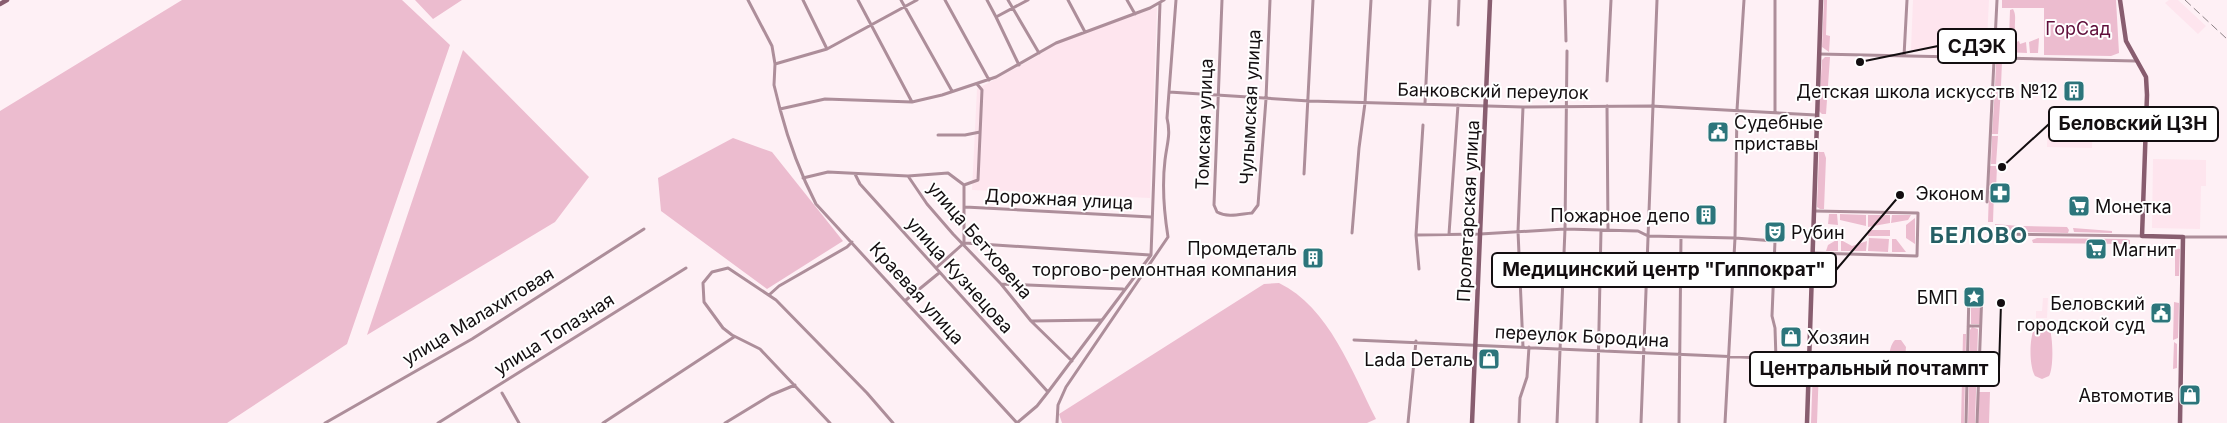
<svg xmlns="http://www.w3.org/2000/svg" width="2227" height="423" font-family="Inter,sans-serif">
<rect width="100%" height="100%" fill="#fef0f5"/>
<path fill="#fee5ee" d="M 1913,0 L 1989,0 L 1987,40 L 1977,49 L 1967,50 L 1911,50 Z
M 2169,0 L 2178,0 L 2206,26 L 2198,34 L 2165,3 Z
M 1157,7 L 1150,198 L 972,190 L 977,89 L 1034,58 L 1056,44 Z
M 2048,110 L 2093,111 L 2092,148 L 2047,147 Z
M 2153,159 L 2206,160 L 2206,186 L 2201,186 L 2200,229 L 2152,228 Z
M 2043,298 L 2048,298 L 2047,318 L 2036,318 L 2036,311 L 2042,311 Z"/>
<path fill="#ecbccf" d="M 182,0 L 402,0 L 450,45 L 347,344 L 227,423 L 0,423 L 0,111 Z
M 415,0 L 462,0 L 433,19 Z
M 1824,0 L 1827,0 L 1826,35 L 1830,36 L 1829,52 L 1822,47 Z
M 2002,0 L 2116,0 L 2119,53 L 2111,56 L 2044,55 L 2044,8 L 2002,8 Z
M 2013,9 C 2018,18 2012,25 2017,36 L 2009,39 L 2010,10 Z
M 2039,38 L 2038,53 L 2030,53 L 2029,42 Z
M 2019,41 L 2020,44 L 2026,42 L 2027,53 L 2005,52 L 2006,46 Z
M 463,50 L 589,177 L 555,222 L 367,335 Z
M 1825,57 L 1830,57 L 1826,114 L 1822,114 L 1819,111 L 1822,60 Z
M 1999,61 L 2002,61 L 2001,86 L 1995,86 L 1996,64 Z
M 1995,88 L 2001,88 L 1998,134 L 1992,134 Z
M 1992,136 L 1998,136 L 1996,164 L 1991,164 Z
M 733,138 L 772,152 L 843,241 L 767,289 L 661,211 L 658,178 Z
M 1819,152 L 1824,152 L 1826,158 L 1824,209 L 1820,209 L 1817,207 Z
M 1990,166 L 1997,166 L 1996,190 L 1989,189 Z
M 1989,191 L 1994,192 L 1993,222 L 1988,222 Z
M 1829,214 L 1837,214 L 1838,225 L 1828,224 Z
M 1840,214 L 1866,215 L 1866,226 L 1840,220 Z
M 1868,215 L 1890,215 L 1890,223 L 1868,227 Z
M 1892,215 L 1911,215 L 1908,220 L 1891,223 Z
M 1915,218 L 1915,244 L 1906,238 L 1906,225 Z
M 1995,224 L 2019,226 L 2019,228 L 2017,231 L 1995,231 Z
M 2021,226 L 2067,227 L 2069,230 L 2068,233 L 2023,232 Z
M 2073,228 L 2112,231 L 2112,233 L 2074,232 Z
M 1868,230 L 1890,230 L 1890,236 L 1868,236 Z
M 1869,238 L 1889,239 L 1888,252 L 1868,251 Z
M 2037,238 L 2126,239 L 2130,240 L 2130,244 L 2033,243 L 2032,240 Z
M 1838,239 L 1838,251 L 1826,251 L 1828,245 Z
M 1892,239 L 1896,239 L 1906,252 L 1892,252 Z
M 1841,240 L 1852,246 L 1867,241 L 1866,251 L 1841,251 Z
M 2175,248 L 2180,249 L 2179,276 L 2175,276 Z
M 1279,283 C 1329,307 1352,372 1376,419 L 1367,423 L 1062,423 L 1059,414 L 1264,284 Z
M 1971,295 L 1981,296 L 1980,324 L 1971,324 Z
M 2174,302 L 2179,303 L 2178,338 L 2173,340 Z
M 2042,324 L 2049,327 C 2053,335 2054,368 2049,376 L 2042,379 L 2035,376 C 2029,366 2029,337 2035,327 Z
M 1972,327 L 1978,329 L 1975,423 L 1968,423 L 1970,330 Z
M 1963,334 L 1966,334 L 1964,423 L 1961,423 Z
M 1895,340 L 1901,340 L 1906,347 L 1904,369 L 1897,374 L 1892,371 C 1888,363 1888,347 1895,340 Z
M 2174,342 L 2177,344 L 2177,368 L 2173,369 Z
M 1813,367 L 1819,367 L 1817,423 L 1811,423 Z
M 1979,392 L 1990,392 L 1989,423 L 1978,423 Z"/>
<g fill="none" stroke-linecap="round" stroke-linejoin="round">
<path stroke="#ad8e9a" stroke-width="3" d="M 748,0 L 772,46 L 775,64
M 803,0 L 827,49
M 858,0 L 912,102
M 901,0 L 952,91
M 945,0 L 989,80
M 987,0 L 996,17
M 1008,0 L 1039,53
M 1068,0 L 1085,32
M 1127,0 L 1135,14
M 1222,0 L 1214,205 L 1217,212 C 1228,218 1240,214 1252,213 L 1258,205 L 1266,99 L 1270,0
M 1565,0 L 1566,41
M 1160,3 L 1151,255 L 1048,392 L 1037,406 L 1017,423 L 816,204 C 800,173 789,143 780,109 L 825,99 L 912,102 L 942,95 L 996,77 L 1056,43 L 1150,8 L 1164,0
M 1458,25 L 1459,0
M 1819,54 L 2136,61
M 1904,56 L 1907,0
M 1019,65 L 996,17 L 1028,0
M 1607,81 L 1611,0
M 1169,92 L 1309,101 L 1523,107 L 1651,106 L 1816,115
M 1425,103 L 1430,0
M 1607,106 L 1608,230
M 780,109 L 774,85 L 775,64 L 827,49 L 917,0
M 1775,112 L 1775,0
M 938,135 L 965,135 L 980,132
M 855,174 L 860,184 L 1048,392
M 1304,174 L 1313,0
M 908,176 L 927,204 L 953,234 L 1001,284 L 1031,321 L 1072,361
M 803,178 L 828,172 L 908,176 L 948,173 L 964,185 L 964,243 L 936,268
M 964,185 L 978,180 L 982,90 L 977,84
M 1987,202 L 1997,0
M 965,207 L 1151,217
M 1352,233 L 1359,148 L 1365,103 L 1371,0
M 1449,234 L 1458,105
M 2000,234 L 2142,236
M 1416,235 L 1480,234 L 1565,229 L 1638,231 L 1648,236 L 1735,238 L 1775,241 L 1772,316 L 1775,328 L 1776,359
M 2183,237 L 2227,237
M 965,243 L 1150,255
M 1813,253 L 1917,256 L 1918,213 L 1814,211
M 1419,269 L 1416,235 L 1423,125
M 1001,284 L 1123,289
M 769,295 L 779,286 L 847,247 L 852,242
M 906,300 L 939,273
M 1032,321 L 1101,320
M 1968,326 L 1980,326
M 1354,340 L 1809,360
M 1523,347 L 1518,231 L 1523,107
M 502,393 L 519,423
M 325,423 L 472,339 L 644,229
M 438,423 L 686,268
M 603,423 L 734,337
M 725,423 L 771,395 L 795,385
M 830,423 L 760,349 L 732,335 L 723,328 L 704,302 L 703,283 L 712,272 L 728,268 L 776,300 L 867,393 L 893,423
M 1057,423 L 1058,405 L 1066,387 L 1168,237 C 1164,212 1162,185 1165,160 C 1167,143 1171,135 1167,118 L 1176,0
M 1408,423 L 1416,341
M 1519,423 L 1520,398 L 1527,377 L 1529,347
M 1557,423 L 1565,229 L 1567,51
M 1597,423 L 1601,230
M 1641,423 L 1657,0
M 1679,423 L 1681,237
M 1725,423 L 1735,238 L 1737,110 L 1744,0
M 1966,423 L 1969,291 L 1982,291 L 1977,423"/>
<path stroke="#885d6f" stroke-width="4.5" d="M 2120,0 L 2126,41 L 2146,77 L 2147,95 L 2142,236 L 2183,237 L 2180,423
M 0,4 L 7,0
M 1472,423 L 1490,0
M 1807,423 L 1821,0"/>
<path stroke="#8b8185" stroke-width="1" stroke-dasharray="8 4" stroke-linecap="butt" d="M 2185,0 L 2227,39"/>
</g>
<defs>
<g id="building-square" transform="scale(1.125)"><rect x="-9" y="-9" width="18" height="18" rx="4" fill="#2c757b" stroke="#fff"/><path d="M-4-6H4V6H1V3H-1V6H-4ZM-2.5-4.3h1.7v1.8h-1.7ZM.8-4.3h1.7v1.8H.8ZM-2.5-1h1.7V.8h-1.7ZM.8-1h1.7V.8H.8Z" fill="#fff"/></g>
<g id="civic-square" transform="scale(1.125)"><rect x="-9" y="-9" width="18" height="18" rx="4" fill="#2c757b" stroke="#fff"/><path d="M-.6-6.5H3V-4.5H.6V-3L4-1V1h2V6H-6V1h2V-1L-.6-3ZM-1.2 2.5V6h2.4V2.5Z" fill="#fff"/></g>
<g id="pharmacy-square" transform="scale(1.125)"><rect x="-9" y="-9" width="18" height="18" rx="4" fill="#2c757b" stroke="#fff"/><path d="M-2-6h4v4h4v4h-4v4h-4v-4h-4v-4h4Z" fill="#fff"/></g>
<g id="supermarket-square" transform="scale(1.125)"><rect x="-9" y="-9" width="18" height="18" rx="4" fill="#2c757b" stroke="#fff"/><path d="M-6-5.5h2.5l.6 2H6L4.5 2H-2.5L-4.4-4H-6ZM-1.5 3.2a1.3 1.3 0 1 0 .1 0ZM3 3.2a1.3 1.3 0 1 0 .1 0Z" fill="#fff"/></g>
<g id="theatre-square" transform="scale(1.125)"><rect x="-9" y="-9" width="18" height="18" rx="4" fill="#2c757b" stroke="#fff"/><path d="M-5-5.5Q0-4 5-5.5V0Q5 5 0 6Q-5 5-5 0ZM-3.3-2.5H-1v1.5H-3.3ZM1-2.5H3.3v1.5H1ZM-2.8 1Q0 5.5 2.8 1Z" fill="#fff"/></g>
<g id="sight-square" transform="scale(1.125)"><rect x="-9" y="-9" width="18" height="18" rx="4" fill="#2c757b" stroke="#fff"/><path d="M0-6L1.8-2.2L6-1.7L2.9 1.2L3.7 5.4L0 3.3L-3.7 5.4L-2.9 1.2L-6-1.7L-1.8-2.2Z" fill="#fff"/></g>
<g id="shop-square" transform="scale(1.125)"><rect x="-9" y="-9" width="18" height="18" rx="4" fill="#2c757b" stroke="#fff"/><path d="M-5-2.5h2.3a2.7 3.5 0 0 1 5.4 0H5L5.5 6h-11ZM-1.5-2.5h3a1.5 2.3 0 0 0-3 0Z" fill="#fff"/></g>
</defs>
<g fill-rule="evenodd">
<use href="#building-square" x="2074" y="91"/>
<use href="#civic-square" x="1718" y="132"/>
<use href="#pharmacy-square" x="2000" y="193"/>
<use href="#supermarket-square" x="2079" y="206"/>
<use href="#building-square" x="1706" y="215"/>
<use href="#theatre-square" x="1775" y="232"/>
<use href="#supermarket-square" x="2096" y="249"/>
<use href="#building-square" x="1313" y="258"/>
<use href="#sight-square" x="1974" y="297"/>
<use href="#civic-square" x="2161" y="313"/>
<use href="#shop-square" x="1791" y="337"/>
<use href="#shop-square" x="1489" y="359"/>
<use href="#shop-square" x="2190" y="395"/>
</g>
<g text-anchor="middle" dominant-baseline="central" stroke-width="4" stroke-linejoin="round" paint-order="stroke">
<g font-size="18" fill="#600f3b" stroke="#fff">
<text x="2078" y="28">ГорСад</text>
</g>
<g font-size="18" fill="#130e10" stroke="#fff">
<text transform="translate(1493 91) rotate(1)">Банковский переулок</text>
<text transform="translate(1250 107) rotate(-87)">Чулымская улица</text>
<text transform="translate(1204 124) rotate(-88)">Томская улица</text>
<text transform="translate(1059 199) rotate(3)">Дорожная улица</text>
<text transform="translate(1468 211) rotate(-87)">Пролетарская улица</text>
<text transform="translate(980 240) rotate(49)">улица Бетховена</text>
<text transform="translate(960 275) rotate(48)">улица Кузнецова</text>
<text transform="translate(917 293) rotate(48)">Краевая улица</text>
<text transform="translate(478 316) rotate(-31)">улица Малахитовая</text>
<text transform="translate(554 334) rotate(-32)">улица Топазная</text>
<text transform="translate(1582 336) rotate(3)">переулок Бородина</text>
</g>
<g font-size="18" fill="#130e10" stroke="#fff" text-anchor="end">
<text x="2058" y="91">Детская школа искусств №12</text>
<text x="1734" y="122" text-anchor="start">Судебные<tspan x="1734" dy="21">приставы</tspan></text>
<text x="1984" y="193">Эконом</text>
<text x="2095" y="206" text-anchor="start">Монетка</text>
<text x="1690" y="215">Пожарное депо</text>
<text x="1791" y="232" text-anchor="start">Рубин</text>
<text x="1297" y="248">Промдеталь<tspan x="1297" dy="21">торгово-ремонтная компания</tspan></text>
<text x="2112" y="249" text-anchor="start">Магнит</text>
<text x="1958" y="297">БМП</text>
<text x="2145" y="303">Беловский<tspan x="2145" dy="21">городской суд</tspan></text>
<text x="1807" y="337" text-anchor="start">Хозяин</text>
<text x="1473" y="359">Lada Dеталь</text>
<text x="2174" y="395">Автомотив</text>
</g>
<g font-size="22" font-weight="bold" letter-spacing="1" fill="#255f64" stroke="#fff">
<text x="1979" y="235">БЕЛОВО</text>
</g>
</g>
<path fill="none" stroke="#130e10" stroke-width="2" d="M1860 62L1938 46M2002 167L2049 124M1900 195L1836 270M2001 303L1999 369"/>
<g fill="#130e10" stroke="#fff" stroke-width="2">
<circle cx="1860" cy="62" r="5"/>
<circle cx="2002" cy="167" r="5"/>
<circle cx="1900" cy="195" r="5"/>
<circle cx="2001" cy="303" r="5"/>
</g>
<g fill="#fff" stroke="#130e10" stroke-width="2">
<rect x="1938" y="29" width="78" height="34" rx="5"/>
<rect x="2049" y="107" width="169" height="34" rx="5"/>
<rect x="1492" y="253" width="344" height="34" rx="5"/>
<rect x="1750" y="352" width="249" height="34" rx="5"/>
</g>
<g font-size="19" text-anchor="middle" font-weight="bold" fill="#130e10">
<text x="1977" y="53">СДЭК</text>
<text x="2133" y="130">Беловский ЦЗН</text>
<text x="1664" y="276">Медицинский центр "Гиппократ"</text>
<text x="1874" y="375">Центральный почтампт</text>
</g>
</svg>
